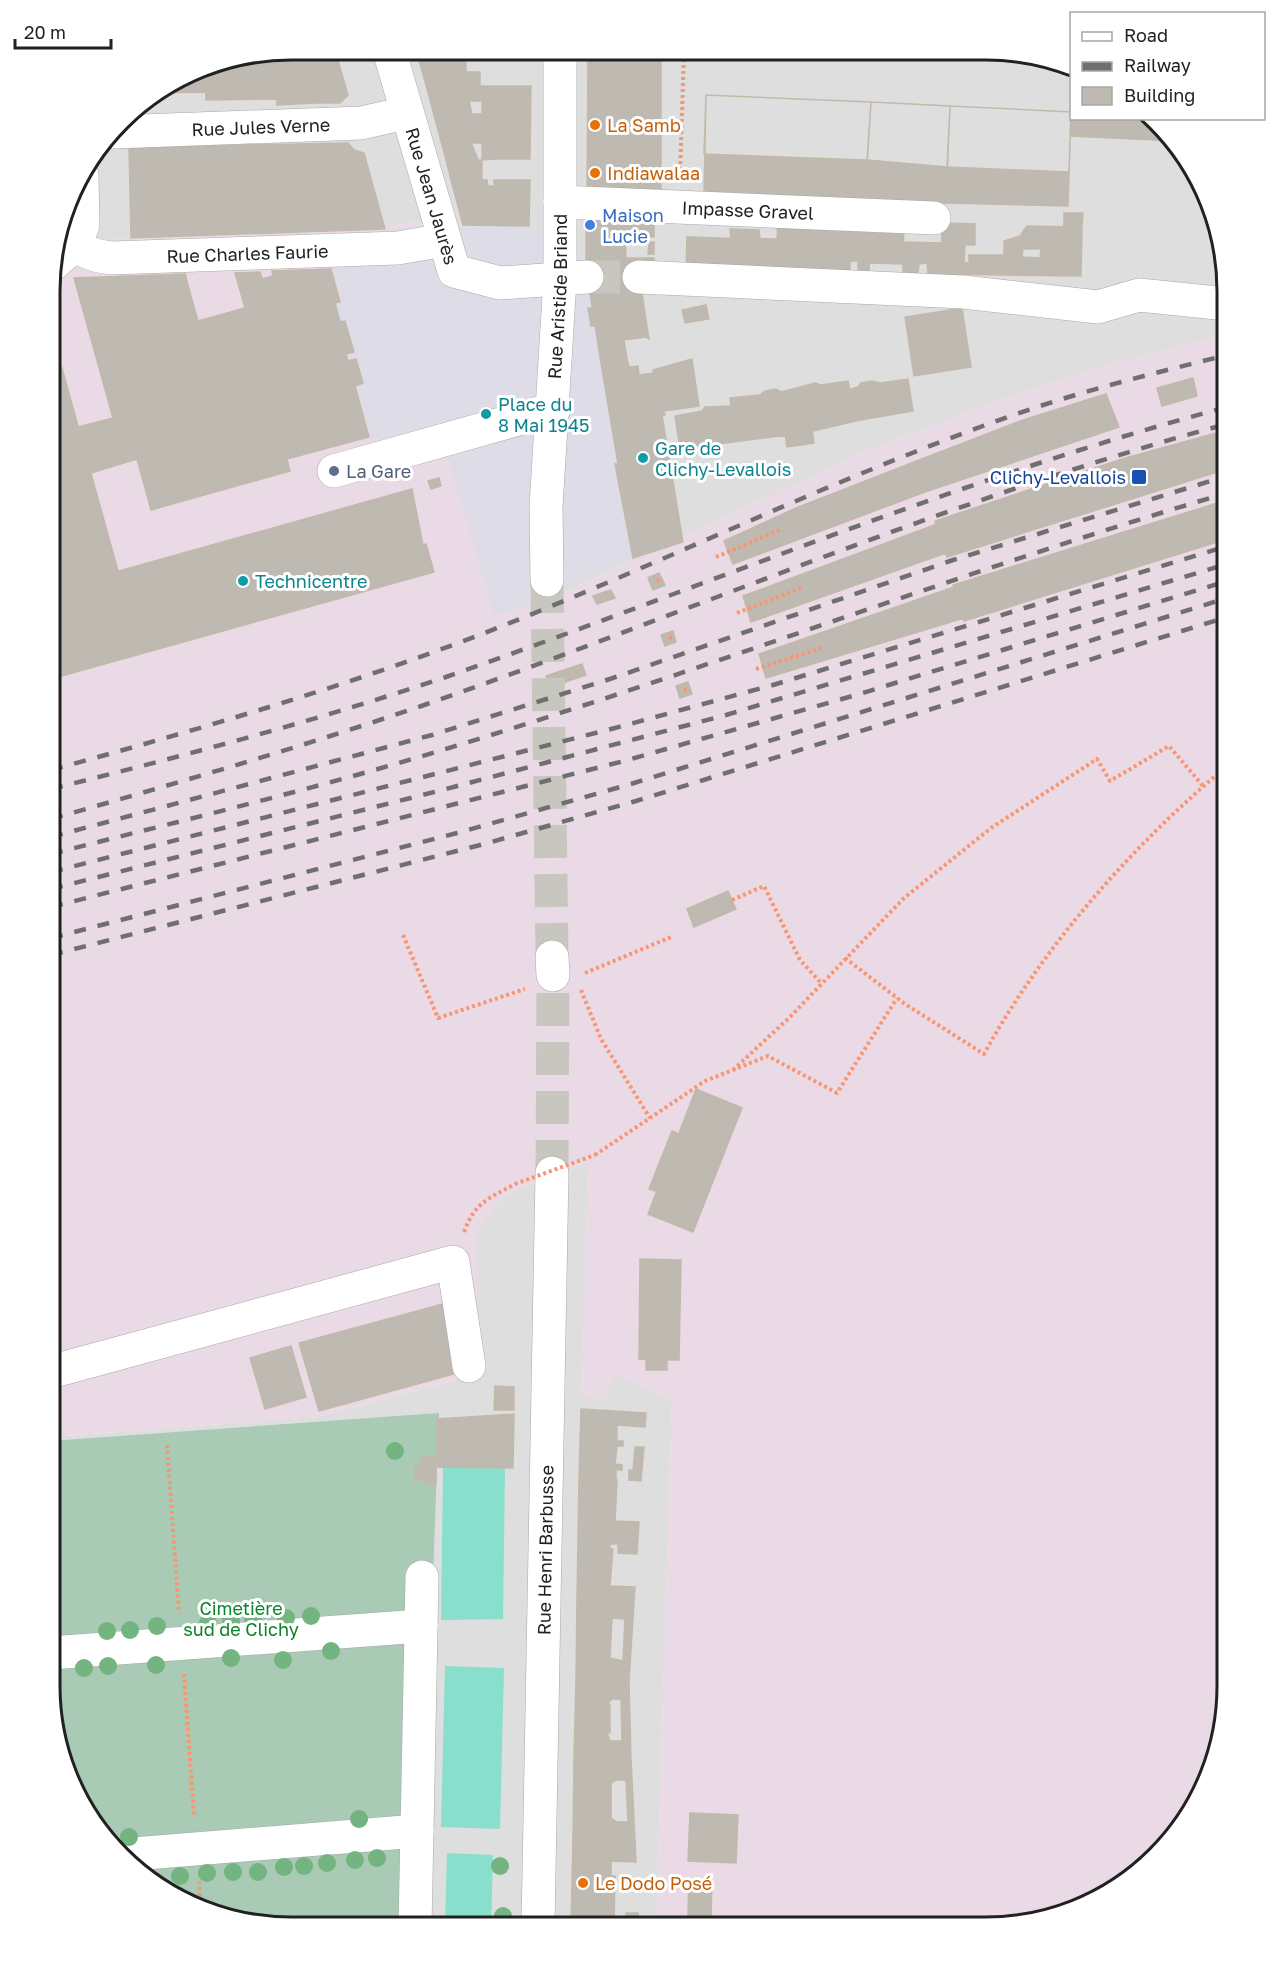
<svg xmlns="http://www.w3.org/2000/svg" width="1277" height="1977" font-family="'Golos Text',sans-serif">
<rect width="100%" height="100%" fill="#f1f0e8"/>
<path fill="#dfdede" d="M 291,50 L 1018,52 L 1071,66 L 1072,118 L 1152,119 L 1177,144 L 1209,199 L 1227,291 L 1227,335 L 1098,368 L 1006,398 L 859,454 L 553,598 L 435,215 L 385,229 L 57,242 L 75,184 L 132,110 L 199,68 Z
M 588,1161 L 582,1397 L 616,1375 L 672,1399 L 656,1927 L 260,1925 L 199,1909 L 144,1878 L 100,1833 L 68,1778 L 50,1686 L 50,1437 L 316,1417 L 477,1375 L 477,1230 L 493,1207 L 514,1190 Z"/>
<path fill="#eadae5" d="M 435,214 L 553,598 L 859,454 L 1006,398 L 1098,368 L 1227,335 L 1227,1702 L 1215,1764 L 1187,1820 L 1133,1877 L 1078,1909 L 986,1927 L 656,1927 L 672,1399 L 616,1375 L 602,1398 L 582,1397 L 588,1161 L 514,1190 L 493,1207 L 477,1230 L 477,1375 L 316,1417 L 50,1437 L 52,260 L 57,242 L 385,229 Z"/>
<path fill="#a9cab4" d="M 439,1413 L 428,1712 L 428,1926 L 260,1925 L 199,1909 L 144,1878 L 100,1833 L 68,1778 L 50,1686 L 50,1441 Z"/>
<path fill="#87dfcc" d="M 443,1468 L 505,1468 L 503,1619 L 441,1620 Z
M 445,1666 L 504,1668 L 500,1829 L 441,1827 Z
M 447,1853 L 493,1855 L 491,1926 L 445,1926 Z"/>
<path fill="#dedce7" d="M 463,225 L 529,226 L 579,254 L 586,253 L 586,267 L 616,452 L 618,464 L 615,465 L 633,558 L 574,580 L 527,605 L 494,615 L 447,455 L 381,472 L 355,386 L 356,359 L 348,361 L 346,354 L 354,352 L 345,321 L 340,322 L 335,303 L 339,302 L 331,269 L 391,259 L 385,229 Z"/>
<path fill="#beb9b1" stroke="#c3b9aa" stroke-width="1.5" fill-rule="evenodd" d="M 291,50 L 314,50 L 315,103 L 277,105 L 276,53 Z
M 314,50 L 335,50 L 348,95 L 340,103 L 315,103 Z
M 416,50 L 479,50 L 479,59 L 461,61 L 460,72 L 480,72 L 480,86 L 426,85 Z
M 588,51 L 661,51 L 661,194 L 587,192 Z
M 461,61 L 466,61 L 466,72 L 460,72 Z
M 276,62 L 277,99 L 206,100 L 205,67 L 225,63 Z
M 205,67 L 205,92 L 159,93 L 199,68 Z
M 426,85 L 482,86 L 483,101 L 469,101 L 472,114 L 482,114 L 483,134 L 468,135 L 478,159 L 446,160 Z
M 482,86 L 498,86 L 497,159 L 482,160 Z
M 498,86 L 506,86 L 506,159 L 497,159 Z
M 506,86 L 531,86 L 530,159 L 506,159 Z
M 706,95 L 871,102 L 867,160 L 704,154 Z
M 706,95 L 871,102 L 865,199 L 704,196 Z
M 1072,101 L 1072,118 L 1152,118 L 1175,141 L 1070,136 Z
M 871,102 L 950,106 L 946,203 L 865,199 Z
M 871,102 L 950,106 L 947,167 L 867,160 Z
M 950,106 L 1071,112 L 1069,172 L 947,167 Z
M 950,106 L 1071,112 L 1068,206 L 946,203 Z
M 483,134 L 482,143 L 472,143 L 468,135 Z
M 348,143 L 354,150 L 364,153 L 385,229 L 300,232 L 297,144 Z
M 297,144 L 300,232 L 131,238 L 129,147 Z
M 446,160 L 482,160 L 482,180 L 451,180 Z
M 451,180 L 487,180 L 488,186 L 500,186 L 494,184 L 494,180 L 530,180 L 529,226 L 463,225 Z
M 586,213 L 654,215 L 654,237 L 625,237 L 626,258 L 654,258 L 653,268 L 586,267 Z
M 1064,213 L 1083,213 L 1082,227 L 1064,227 Z
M 778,219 L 787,219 L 785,271 L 719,269 L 720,238 L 777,239 Z
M 787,219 L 840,220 L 839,272 L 817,272 L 817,242 L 805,242 L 805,265 L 810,265 L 810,271 L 785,271 Z
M 840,220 L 871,221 L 869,272 L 858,272 L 858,261 L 850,261 L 850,272 L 839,272 Z
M 904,222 L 903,264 L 870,263 L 870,227 Z
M 942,223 L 975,224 L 975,245 L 965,245 L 964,262 L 969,263 L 969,255 L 1004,255 L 1004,275 L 941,274 Z
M 1027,226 L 1082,227 L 1081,276 L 1004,275 L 1004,241 L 1020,236 ZM 1023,249 L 1041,249 L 1040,258 L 1022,257 Z
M 730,229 L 759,230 L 760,239 L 731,238 Z
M 687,237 L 720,238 L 719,269 L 686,269 Z
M 649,242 L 654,242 L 654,254 L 648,254 Z
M 805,242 L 817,242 L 817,272 L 810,271 L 810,265 L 805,265 Z
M 903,242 L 942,243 L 941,274 L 928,274 L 927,263 L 919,264 L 918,273 L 903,273 Z
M 586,267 L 638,268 L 649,339 L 646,337 L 624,340 L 627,358 L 601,363 Z
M 331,269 L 340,302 L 335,303 L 340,322 L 345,321 L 354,352 L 346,354 L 348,361 L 356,359 L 363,383 L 355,386 L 369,437 L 287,459 L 290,471 L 151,510 L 137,459 L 91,473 L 78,427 L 113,418 L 74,278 L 185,274 L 198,321 L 245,308 L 235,273 L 260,272 L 262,279 L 273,276 L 272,271 Z
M 706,305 L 709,319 L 685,323 L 682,310 Z
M 588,308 L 593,308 L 595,326 L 591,326 Z
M 962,308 L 971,367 L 914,376 L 905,317 Z
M 627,358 L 629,367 L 638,366 L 639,375 L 654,373 L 653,370 L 692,359 L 699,406 L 664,411 L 665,415 L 662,415 L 683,542 L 633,558 L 615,464 L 618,464 L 616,452 L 601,363 Z
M 62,368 L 118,571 L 51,590 L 51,371 Z
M 1193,378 L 1197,396 L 1162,406 L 1157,388 Z
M 908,379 L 913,411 L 856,421 L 854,412 L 884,407 L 881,383 Z
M 848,381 L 856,421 L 813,431 L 811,421 L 784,426 L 786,435 L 680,449 L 675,416 L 702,411 L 705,407 L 731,406 L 730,398 L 760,395 L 765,391 L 776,389 L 781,392 L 815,383 L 821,385 Z
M 872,381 L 881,383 L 884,407 L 854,412 L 851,389 L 858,387 L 861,383 Z
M 1106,394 L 1119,427 L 925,492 L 914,462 L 1023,420 Z
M 811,421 L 814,443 L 787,447 L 784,426 Z
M 1227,430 L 1227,469 L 947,557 L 935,521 L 1122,459 Z
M 914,462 L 925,492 L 733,564 L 724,541 L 796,508 Z
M 439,478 L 441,486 L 431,489 L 428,481 Z
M 412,489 L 423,545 L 426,544 L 434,572 L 51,679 L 51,590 Z
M 1227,500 L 1227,539 L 964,621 L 953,585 Z
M 937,524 L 946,553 L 751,622 L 743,596 Z
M 659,573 L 665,585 L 653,590 L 648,578 Z
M 954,587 L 964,618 L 766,678 L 759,654 Z
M 611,590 L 615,598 L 597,604 L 593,596 Z
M 673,631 L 676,642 L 665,646 L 661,635 Z
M 582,664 L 586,675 L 550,687 L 546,676 Z
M 688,682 L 692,694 L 680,698 L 676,686 Z
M 728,891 L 736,909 L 694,927 L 687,909 Z
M 696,1089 L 742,1108 L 693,1232 L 648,1214 Z
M 672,1131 L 679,1134 L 656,1191 L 649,1189 Z
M 640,1259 L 681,1260 L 679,1360 L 639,1359 Z
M 443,1304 L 461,1372 L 319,1411 L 299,1343 Z
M 291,1346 L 306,1397 L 265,1409 L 250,1358 Z
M 646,1359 L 667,1360 L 667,1370 L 646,1370 Z
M 495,1386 L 514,1387 L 514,1410 L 494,1410 Z
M 581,1409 L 646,1413 L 645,1427 L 617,1425 L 617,1441 L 623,1441 L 623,1446 L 617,1446 L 615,1464 L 622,1465 L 622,1470 L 616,1470 L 616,1480 L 579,1478 Z
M 514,1414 L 513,1468 L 436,1467 L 437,1419 Z
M 635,1447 L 644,1447 L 641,1481 L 629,1480 L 629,1470 L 633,1471 Z
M 422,1456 L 436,1456 L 436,1484 L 427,1484 L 427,1480 L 415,1480 L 415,1466 L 421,1466 Z
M 579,1478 L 617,1480 L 615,1521 L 639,1522 L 637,1554 L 618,1553 L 618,1544 L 610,1544 L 610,1549 L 613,1549 L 610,1586 L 635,1587 L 634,1602 L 577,1599 Z
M 1227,1522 L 1227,1702 L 1220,1734 Z
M 577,1599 L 634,1602 L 629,1681 L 576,1679 ZM 612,1618 L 625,1619 L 623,1661 L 610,1658 Z
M 576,1679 L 629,1681 L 631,1760 L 574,1758 ZM 612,1699 L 621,1699 L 622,1741 L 610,1741 L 607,1733 L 610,1733 L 610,1705 L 608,1703 Z
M 574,1758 L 631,1760 L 635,1840 L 573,1838 ZM 616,1780 L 626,1780 L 628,1822 L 617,1822 L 611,1818 L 611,1783 Z
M 690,1813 L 738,1815 L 736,1863 L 688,1861 Z
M 573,1838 L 635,1840 L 636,1862 L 611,1861 L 611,1876 L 615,1876 L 614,1926 L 571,1926 Z
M 689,1879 L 712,1880 L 711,1916 L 688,1915 Z
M 626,1913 L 638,1913 L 639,1927 L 626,1926 Z"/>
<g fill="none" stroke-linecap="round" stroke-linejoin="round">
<path stroke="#c7c7c0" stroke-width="33" stroke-dasharray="33 16" stroke-linecap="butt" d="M 587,277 L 639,277
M 547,580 L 552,957
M 552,1173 L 553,975"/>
<g stroke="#a8a8a8" stroke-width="34">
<g id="minor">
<path id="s1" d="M 389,50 L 454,271 L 500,283 L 587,277"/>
<path id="s2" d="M 114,132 L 361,123 L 406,113"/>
<path id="s3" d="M 560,202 L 934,218"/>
<path id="s4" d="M 61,227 C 73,248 89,256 112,258 L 398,248 L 444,240"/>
<path d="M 52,265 L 75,245 L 83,225 L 82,175"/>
<path d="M 639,277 L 963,292 L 1098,307 L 1139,295 L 1227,304"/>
<path d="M 334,471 L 554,409"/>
<path id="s5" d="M 547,580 L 546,507 L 560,279 L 560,50"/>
<path d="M 552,957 L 553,975"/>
<path d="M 50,1372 L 453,1262 L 469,1366"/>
<path d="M 50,1653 L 421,1626"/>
<path d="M 121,1855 L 417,1831 L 422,1577"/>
<path d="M 415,1926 L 417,1831"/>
<path id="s6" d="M 538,1926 L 552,1173"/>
</g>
</g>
<path stroke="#f99671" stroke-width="4" stroke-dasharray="3 3" stroke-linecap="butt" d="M 680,176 L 684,51
M 716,557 L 782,529
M 656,581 L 662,579
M 737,613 L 801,588
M 669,638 L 674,636
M 756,669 L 822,648
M 684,690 L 690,688
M 732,900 L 764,886 L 800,960 L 822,984
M 403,935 L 438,1018 L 525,989
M 845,958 L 905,1004 L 984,1054 C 1044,945 1132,846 1227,766
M 585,973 L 671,937
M 581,990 L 601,1039 L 650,1118
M 733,1070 L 790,1017 L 904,898 L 991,828 L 1097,759 L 1110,781 L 1169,746 L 1203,786
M 595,1155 L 705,1081 L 768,1056 L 837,1093 L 897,998
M 464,1232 C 475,1202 488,1199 515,1184
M 167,1445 L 179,1613
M 184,1674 L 194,1816
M 199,1881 L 201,1910"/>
<use href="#minor" stroke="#fff" stroke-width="33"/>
<path stroke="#6f6f6f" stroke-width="4.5" stroke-dasharray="12 12" stroke-linecap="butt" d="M 51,770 C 197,730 341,688 482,634 C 667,562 845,472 1034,408 C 1097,387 1163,371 1227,355
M 51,789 C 183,756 316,721 446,677 C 706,586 961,478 1227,407
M 51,819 C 177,783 302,747 427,704 C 694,611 954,497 1227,424
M 51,837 L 432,735 L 610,679 L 953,560 L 1227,476
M 51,854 C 180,821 311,790 439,751 C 704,671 962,571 1227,493
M 51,872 L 615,728 L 773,685 L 1227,546
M 51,889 L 446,789 L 726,715 L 1227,564
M 51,907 L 624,761 L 856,695 L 1227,581
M 51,938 L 457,833 L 631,784 L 1227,598
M 51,955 L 484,844 L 636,801 L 1227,617"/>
<path stroke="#f99671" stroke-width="4" stroke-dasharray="3 3" stroke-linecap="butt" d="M 515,1184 L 595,1155"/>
</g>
<g fill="#73b480">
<circle cx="395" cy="1451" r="9"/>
<circle cx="311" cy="1616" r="9"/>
<circle cx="253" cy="1618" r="9"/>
<circle cx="286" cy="1618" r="9"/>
<circle cx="231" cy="1621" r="9"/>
<circle cx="208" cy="1623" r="9"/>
<circle cx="157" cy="1626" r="9"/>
<circle cx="130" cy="1630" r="9"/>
<circle cx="107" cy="1631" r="9"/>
<circle cx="331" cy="1651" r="9"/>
<circle cx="231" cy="1658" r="9"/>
<circle cx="283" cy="1660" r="9"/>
<circle cx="156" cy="1665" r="9"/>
<circle cx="108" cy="1666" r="9"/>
<circle cx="84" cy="1668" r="9"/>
<circle cx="359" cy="1819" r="9"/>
<circle cx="129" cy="1837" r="9"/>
<circle cx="377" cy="1858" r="9"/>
<circle cx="355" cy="1860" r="9"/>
<circle cx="327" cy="1863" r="9"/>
<circle cx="304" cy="1866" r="9"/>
<circle cx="500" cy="1866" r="9"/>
<circle cx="284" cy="1867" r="9"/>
<circle cx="233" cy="1872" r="9"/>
<circle cx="258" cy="1872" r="9"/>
<circle cx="207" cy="1873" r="9"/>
<circle cx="180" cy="1876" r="9"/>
<circle cx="503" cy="1916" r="9"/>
</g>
<g fill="#e8710a" stroke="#fff" stroke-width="2">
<circle cx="595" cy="125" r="6"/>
<circle cx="595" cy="173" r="6"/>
<circle cx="583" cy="1883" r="6"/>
</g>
<circle fill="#3f7fe0" stroke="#fff" stroke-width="2" cx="590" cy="225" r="6"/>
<g fill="#0f9aa8" stroke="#fff" stroke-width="2">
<circle cx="486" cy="414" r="6"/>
<circle cx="643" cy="458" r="6"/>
<circle cx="243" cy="581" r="6"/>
</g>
<circle fill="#5c6f8a" stroke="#fff" stroke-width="2" cx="334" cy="471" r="6"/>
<rect fill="#1a4fb4" stroke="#fff" stroke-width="2" x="1131" y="469" width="16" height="16" rx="3"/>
<g text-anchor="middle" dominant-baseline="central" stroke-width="6" stroke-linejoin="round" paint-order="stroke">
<g font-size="18" fill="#c56008" stroke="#fff" text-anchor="start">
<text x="607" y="125">La Samb</text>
<text x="607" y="173">Indiawalaa</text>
<text x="595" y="1883">Le Dodo Posé</text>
</g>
<g font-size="18" fill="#212121" stroke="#fff">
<text stroke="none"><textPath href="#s2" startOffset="147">Rue Jules Verne</textPath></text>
<text stroke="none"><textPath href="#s1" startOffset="152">Rue Jean Jaurès</textPath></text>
<text stroke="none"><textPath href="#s3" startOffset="188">Impasse Gravel</textPath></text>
<text stroke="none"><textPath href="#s4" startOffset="198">Rue Charles Faurie</textPath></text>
<text stroke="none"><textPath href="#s5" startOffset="284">Rue Aristide Briand</textPath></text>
<text stroke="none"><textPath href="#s6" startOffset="376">Rue Henri Barbusse</textPath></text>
</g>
<g font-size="18" fill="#366cbe" stroke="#fff" text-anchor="start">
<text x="602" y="215">Maison<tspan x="602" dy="21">Lucie</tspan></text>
</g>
<g font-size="18" fill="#0d838f" stroke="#fff" text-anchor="start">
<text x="498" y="404">Place du<tspan x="498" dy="21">8 Mai 1945</tspan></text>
<text x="655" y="448">Gare de<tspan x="655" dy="21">Clichy-Levallois</tspan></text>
<text x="255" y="581">Technicentre</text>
</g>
<g font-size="18" fill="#4e5e75" stroke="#fff" text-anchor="start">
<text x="346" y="471">La Gare</text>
</g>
<g font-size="18" fill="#164399" stroke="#fff" text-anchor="end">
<text x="1126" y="477">Clichy-Levallois</text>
</g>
<g font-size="18" fill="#0c822a" stroke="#fff">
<text x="241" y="1608">Cimetière<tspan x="241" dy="21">sud de Clichy</tspan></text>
</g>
</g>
<path d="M0 0H1277V1977H0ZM291 60H986A231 231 0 0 1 1217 291V1686A231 231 0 0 1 986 1917H291A231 231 0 0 1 60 1686V291A231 231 0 0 1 291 60Z" fill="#fff" fill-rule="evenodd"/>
<path fill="none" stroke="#212121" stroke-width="3" d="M291 60H986A231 231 0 0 1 1217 291V1686A231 231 0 0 1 986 1917H291A231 231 0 0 1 60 1686V291A231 231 0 0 1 291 60Z"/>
<rect x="1070" y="12" width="195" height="108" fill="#ffffff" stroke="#a6a6a6" stroke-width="1.5"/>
<rect x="1082" y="32" width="30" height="9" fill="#ffffff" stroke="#a6a6a6" stroke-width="1.5"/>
<text x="1124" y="42" font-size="18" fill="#212121">Road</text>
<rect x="1082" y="62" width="30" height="9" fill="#6f6f6f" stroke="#a6a6a6" stroke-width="1.5"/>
<text x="1124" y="72" font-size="18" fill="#212121">Railway</text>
<rect x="1082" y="87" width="30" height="18" fill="#beb9b1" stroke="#a6a6a6" stroke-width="1.5"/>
<text x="1124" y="102" font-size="18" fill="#212121">Building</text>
<path d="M15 39v9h96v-9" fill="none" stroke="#212121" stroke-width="3"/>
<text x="24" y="39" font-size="18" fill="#212121" stroke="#ffffff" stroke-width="4.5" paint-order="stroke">20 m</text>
</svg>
